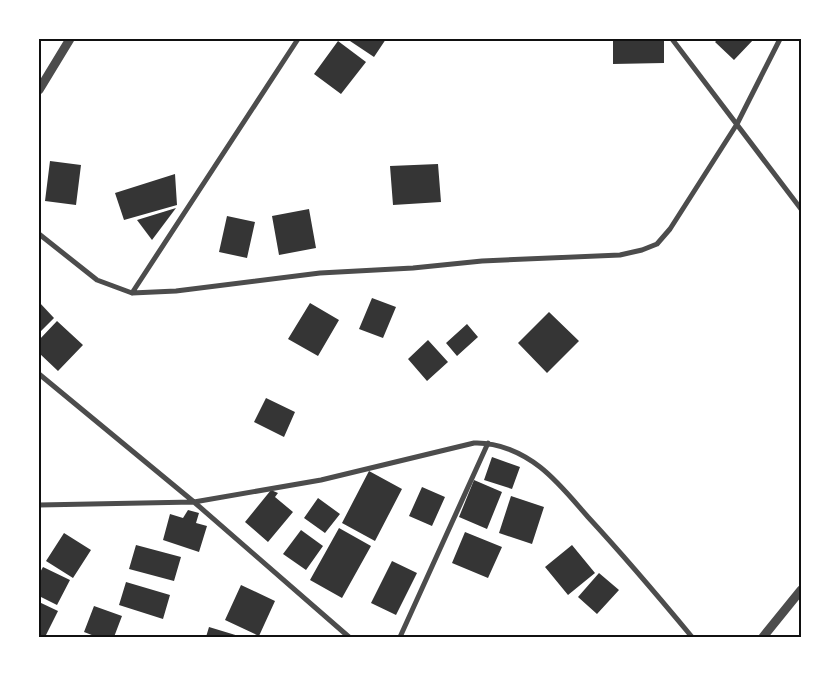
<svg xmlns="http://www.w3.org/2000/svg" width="840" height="676" font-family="'DM Sans',sans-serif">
<rect width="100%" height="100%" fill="#fff"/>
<path fill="#353535" d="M 347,39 L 386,39 L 374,57 Z
M 613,39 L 664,39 L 664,63 L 613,64 Z
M 718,39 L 754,39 L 734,60 L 715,42 Z
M 338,41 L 366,62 L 341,94 L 314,74 Z
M 50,161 L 81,165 L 76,205 L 45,201 Z
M 438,164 L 441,202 L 393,205 L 390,166 Z
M 175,174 L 177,205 L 124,220 L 115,193 Z
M 176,208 L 152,240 L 137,220 Z
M 309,209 L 316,248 L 279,255 L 272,216 Z
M 227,216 L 255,222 L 247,258 L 219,252 Z
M 372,298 L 396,307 L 383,338 L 359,329 Z
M 39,302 L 54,318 L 39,333 Z
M 310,303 L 339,320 L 318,356 L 288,339 Z
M 549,312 L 579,341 L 547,373 L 518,343 Z
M 57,321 L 83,345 L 58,371 L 39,353 L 39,340 Z
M 467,324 L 478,337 L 457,356 L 446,343 Z
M 428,340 L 448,362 L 427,381 L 408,359 Z
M 266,398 L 295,412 L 284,437 L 254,422 Z
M 492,457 L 520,467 L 512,489 L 484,480 Z
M 369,471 L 402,489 L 375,541 L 342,523 Z
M 474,480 L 502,492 L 487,529 L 459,517 Z
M 422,487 L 445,497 L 432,526 L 409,516 Z
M 271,490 L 278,493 L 275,497 L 293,512 L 268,542 L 245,522 Z
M 511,496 L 544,507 L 532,544 L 499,533 Z
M 318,498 L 340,514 L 325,533 L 304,518 Z
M 188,510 L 199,513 L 196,523 L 207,526 L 199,552 L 163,540 L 170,514 L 183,518 Z
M 339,528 L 371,546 L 342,598 L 310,580 Z
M 301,530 L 323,546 L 306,570 L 283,554 Z
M 465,532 L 502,547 L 488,578 L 452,563 Z
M 64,533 L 91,550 L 73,578 L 46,561 Z
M 136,545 L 181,557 L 174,581 L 129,569 Z
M 572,545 L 595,573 L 568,595 L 545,567 Z
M 392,561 L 417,573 L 396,615 L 371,603 Z
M 43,567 L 70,580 L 57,605 L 39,596 L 39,574 Z
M 599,573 L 619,590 L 597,614 L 578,597 Z
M 126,582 L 170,595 L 163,619 L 119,605 Z
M 241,585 L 275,601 L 259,636 L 225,620 Z
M 39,602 L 58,611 L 45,637 L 39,637 Z
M 94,606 L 122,616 L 114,637 L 97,637 L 84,632 Z
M 209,627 L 242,637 L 206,637 Z"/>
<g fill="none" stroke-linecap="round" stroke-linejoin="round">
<path stroke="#4c4c4c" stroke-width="5" d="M 672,39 L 801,209
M 39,234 L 97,280 L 132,293 L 176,291 L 320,273 L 413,268 L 482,261 L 620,255 L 642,250 L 657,244 L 670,229 L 737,124 L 780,39
M 132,293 L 298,39
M 39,374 L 194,502 L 349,637
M 39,505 L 194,502 L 321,480 L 474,443 C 498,442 522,453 540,467 C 558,481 573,500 588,517 C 624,556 658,596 692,637
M 400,637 L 488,443"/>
<path stroke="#4c4c4c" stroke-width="9" d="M 39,90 L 70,39
M 763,637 L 801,590"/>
</g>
<rect width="840" height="676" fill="none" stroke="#ffffff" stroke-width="80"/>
<rect x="40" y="40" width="760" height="596" fill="none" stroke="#111" stroke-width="2"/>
</svg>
